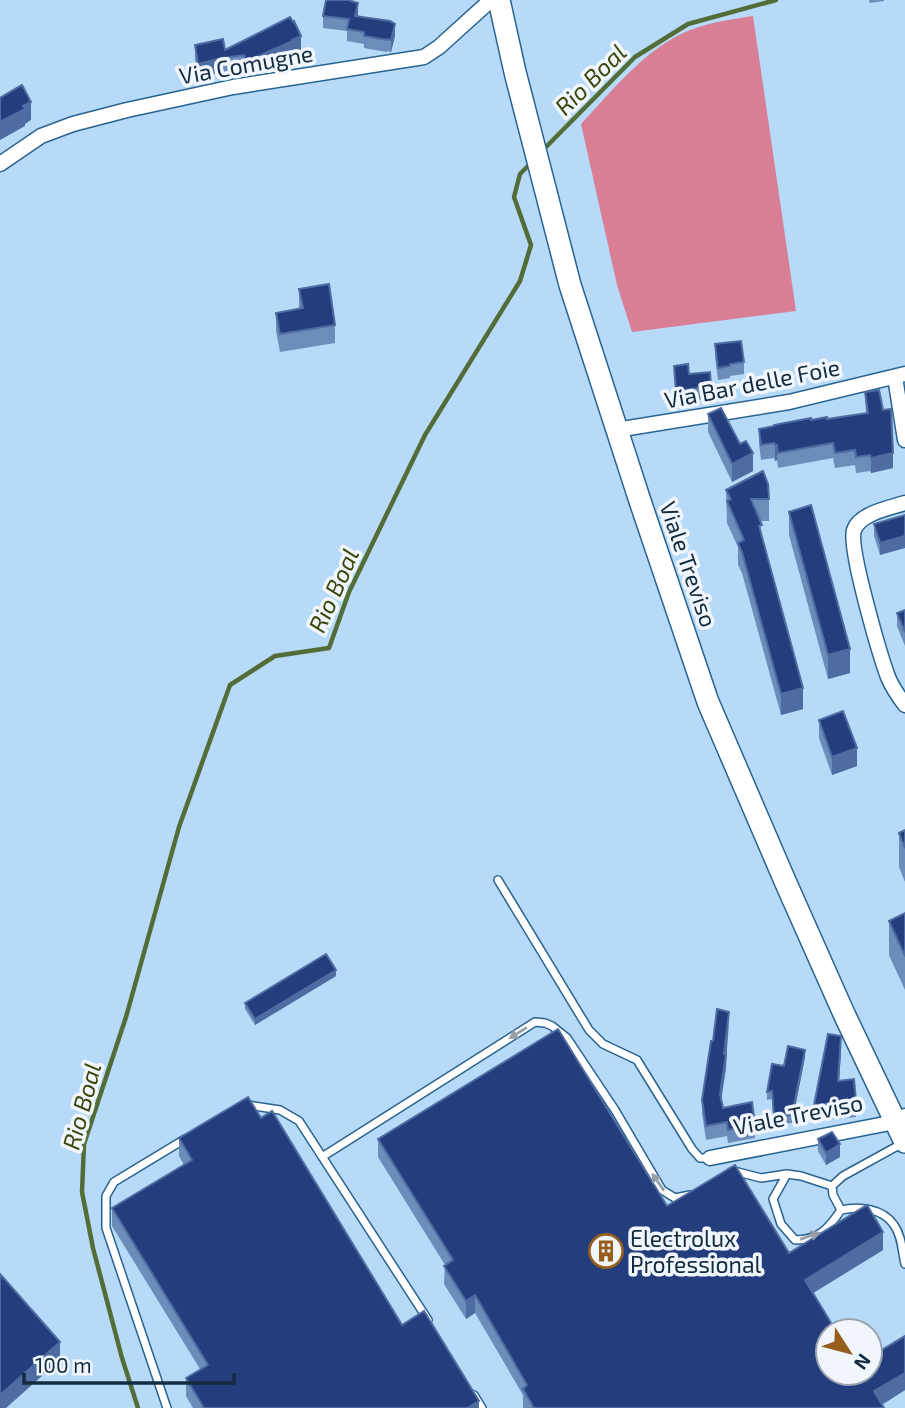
<svg xmlns="http://www.w3.org/2000/svg" width="905" height="1408" font-family="'Exo 2',sans-serif">
<rect width="100%" height="100%" fill="#b6daf8"/>
<path fill="#d97f95" d="M 753,16 L 796,311 L 632,332 L 617,285 L 581,124 C 614,89 651,41 699,27 C 716,21 735,19 753,16 Z"/>
<g fill="none" stroke-linecap="round" stroke-linejoin="round">
<path stroke="#536d39" stroke-width="4.5" d="M 541,152 L 635,57 L 688,24 L 776,0
M 138,1408 L 122,1358 L 93,1248 L 82,1192 L 84,1144 L 126,1017 L 179,827 L 230,685 L 275,656 L 329,648 L 349,592 L 425,435 L 520,281 L 531,245 L 514,197 L 520,174 L 531,163"/>
<g stroke="#296390" stroke-width="10">
<path id="service" d="M 498,880 L 589,1030 L 603,1044 L 637,1060 L 692,1149 L 700,1158 L 710,1158
M 247,1105 L 280,1110 L 299,1121 L 428,1320
M 903,1143 L 843,1176 L 832,1186 L 833,1195 L 841,1210 C 858,1206 883,1208 894,1225 C 902,1236 902,1251 905,1264
M 322,1157 L 535,1022 L 545,1023 L 552,1026 L 567,1038 L 615,1110 L 662,1190 L 675,1198 L 690,1195
M 731,1172 L 734,1171 L 761,1178 L 787,1174 L 801,1176 L 832,1186
M 787,1174 L 773,1199 L 781,1224 L 795,1240 C 819,1240 828,1229 841,1210
M 474,1395 L 482,1408
M 167,1408 L 106,1228 L 106,1196 L 114,1182 L 185,1139"/>
</g>
<g stroke="#296390" stroke-width="17">
<path id="minor" d="M 0,164 L 41,136 L 73,124 L 127,110 L 233,87 L 424,57 L 439,47 L 491,0
M 895,377 L 905,440
M 616,430 L 789,402 L 905,374
M 905,503 C 890,508 860,513 854,530 C 848,547 880,655 888,677 C 892,687 899,697 905,705
M 710,1158 L 895,1122 L 905,1116"/>
</g>
<g stroke="#296390" stroke-width="24">
<path id="primary" d="M 499,0 L 515,72 L 570,285 L 640,501 L 708,702 L 785,881 L 845,1016 L 905,1142"/>
</g>
<use href="#service" stroke="#fff" stroke-width="7"/>
<use href="#minor" stroke="#fff" stroke-width="14"/>
<use href="#primary" stroke="#fff" stroke-width="21"/>
</g>
<path fill="#6c8cba" d="M 869,0 L 884,0 L 884,1 L 870,3 Z
M 358,15 L 358,16 L 395,36 L 391,52 L 387,51 L 387,52 L 364,48 L 364,44 L 347,41 L 347,31 L 323,28 L 323,16 Z
M 195,45 L 225,50 L 301,50 L 293,54 L 293,56 L 249,75 L 246,75 L 244,69 L 222,72 L 198,78 L 195,60 Z
M 299,289 L 335,325 L 335,343 L 280,352 L 276,331 L 276,313 L 299,309 Z
M 715,344 L 744,362 L 744,374 L 730,376 L 730,378 L 718,380 L 715,356 Z
M 674,366 L 711,386 L 711,398 L 676,403 Z
M 865,392 L 893,468 L 871,473 L 870,471 L 856,473 L 855,465 L 835,468 L 833,458 L 778,468 L 777,460 L 775,461 L 774,458 L 761,460 L 759,444 L 759,429 L 811,420 L 827,419 L 866,413 Z
M 708,414 L 753,471 L 732,482 L 708,432 Z
M 726,490 L 769,499 L 769,521 L 760,521 L 762,538 L 803,709 L 781,715 L 742,573 L 738,565 L 738,547 L 727,523 Z
M 789,512 L 850,673 L 828,679 L 789,535 Z
M 905,515 L 880,555 L 874,536 L 874,524 Z
M 905,610 L 905,646 L 897,626 L 897,613 Z
M 819,720 L 857,766 L 832,775 L 819,738 Z
M 905,830 L 905,882 L 899,867 L 899,833 Z
M 905,913 L 905,990 L 889,955 L 889,921 Z
M 336,976 L 255,1025 L 245,1009 L 245,1003 Z
M 729,1026 L 726,1054 L 726,1068 L 721,1100 L 723,1108 L 755,1125 L 755,1138 L 728,1143 L 727,1136 L 706,1140 L 702,1113 L 702,1100 L 713,1041 Z
M 841,1052 L 839,1081 L 856,1101 L 856,1117 L 814,1121 L 814,1105 Z
M 805,1057 L 792,1123 L 774,1124 L 772,1099 L 767,1100 L 767,1092 L 784,1066 Z
M 261,1118 L 402,1325 L 479,1408 L 193,1408 L 186,1396 L 186,1378 L 200,1369 L 112,1226 L 112,1208 L 184,1165 L 179,1156 L 179,1138 Z
M 378,1139 L 667,1206 L 789,1253 L 883,1250 L 813,1293 L 828,1373 L 870,1373 L 905,1336 L 905,1390 L 882,1405 L 884,1408 L 523,1408 L 523,1395 L 475,1313 L 466,1319 L 444,1284 L 445,1265 L 378,1157 Z
M 818,1139 L 840,1157 L 826,1165 L 818,1151 Z"/>
<path fill="#4f6ca2" d="M 358,3 L 358,15 L 355,28 L 355,16 Z
M 395,24 L 395,36 L 391,52 L 391,40 Z
M 301,36 L 301,50 L 293,54 L 293,56 L 249,75 L 249,60 Z
M 222,58 L 222,72 L 198,78 L 198,64 Z
M 31,102 L 31,120 L 25,124 L 25,126 L 0,140 L 0,122 Z
M 775,445 L 777,445 L 777,460 L 775,461 Z
M 753,453 L 753,471 L 732,482 L 732,464 Z
M 893,453 L 893,468 L 871,473 L 871,458 Z
M 905,536 L 905,548 L 880,555 L 880,543 Z
M 850,649 L 850,673 L 828,679 L 828,655 Z
M 803,688 L 803,709 L 781,715 L 781,694 Z
M 857,748 L 857,766 L 832,775 L 832,757 Z
M 336,970 L 336,976 L 255,1025 L 255,1019 Z
M 729,1012 L 726,1068 L 720,1107 L 720,1094 Z
M 841,1036 L 841,1052 L 838,1097 L 838,1081 Z
M 805,1050 L 805,1057 L 792,1123 L 792,1115 Z
M 840,1144 L 840,1157 L 826,1165 L 826,1153 Z
M 883,1232 L 883,1250 L 805,1298 L 805,1280 Z
M 475,1295 L 475,1313 L 466,1319 L 466,1301 Z
M 60,1342 L 60,1360 L 6,1408 L 0,1408 L 0,1395 Z
M 905,1373 L 905,1390 L 876,1408 L 874,1391 Z
M 479,1401 L 479,1408 L 467,1408 Z"/>
<path fill="#233d7d" stroke="#4f6ca2" stroke-width="2" d="M 326,0 L 348,0 L 358,3 L 355,16 L 390,21 L 395,24 L 391,40 L 387,39 L 387,40 L 364,36 L 364,32 L 347,29 L 349,19 L 323,16 Z
M 290,17 L 293,22 L 294,21 L 301,36 L 292,40 L 293,41 L 249,60 L 246,61 L 244,55 L 222,58 L 198,64 L 195,45 L 223,39 L 225,50 Z
M 22,85 L 31,102 L 23,106 L 25,109 L 0,122 L 0,98 Z
M 329,284 L 335,325 L 280,334 L 276,313 L 303,308 L 299,289 Z
M 741,341 L 744,362 L 730,364 L 730,366 L 718,368 L 715,344 Z
M 688,364 L 689,374 L 710,372 L 711,386 L 676,391 L 674,366 Z
M 879,390 L 883,410 L 891,409 L 893,453 L 871,458 L 870,455 L 856,457 L 855,450 L 835,453 L 833,443 L 778,453 L 777,445 L 775,445 L 774,443 L 761,445 L 759,429 L 774,426 L 774,425 L 811,418 L 811,420 L 827,417 L 827,419 L 868,413 L 865,392 Z
M 721,408 L 740,444 L 746,441 L 753,453 L 732,464 L 708,414 Z
M 763,471 L 768,484 L 769,499 L 751,499 L 762,525 L 759,526 L 803,688 L 781,694 L 742,552 L 738,543 L 744,540 L 727,501 L 731,499 L 726,490 Z
M 811,505 L 850,649 L 828,655 L 789,512 Z
M 905,515 L 905,536 L 880,543 L 874,524 Z
M 905,610 L 905,632 L 897,613 Z
M 843,711 L 857,748 L 832,757 L 819,720 Z
M 905,830 L 905,848 L 899,833 Z
M 905,913 L 905,956 L 889,921 Z
M 326,954 L 336,970 L 255,1019 L 245,1003 Z
M 717,1009 L 729,1012 L 724,1054 L 726,1054 L 720,1094 L 723,1108 L 752,1102 L 755,1125 L 728,1130 L 727,1122 L 706,1126 L 702,1100 L 711,1041 L 713,1041 Z
M 558,1029 L 667,1206 L 735,1165 L 789,1253 L 867,1205 L 883,1232 L 805,1280 L 836,1331 L 828,1331 L 828,1373 L 870,1373 L 870,1357 L 905,1336 L 905,1373 L 874,1391 L 884,1408 L 534,1408 L 523,1389 L 527,1385 L 475,1295 L 466,1301 L 444,1266 L 453,1260 L 378,1139 Z
M 828,1034 L 841,1036 L 838,1081 L 854,1079 L 856,1101 L 814,1105 Z
M 788,1046 L 805,1050 L 792,1115 L 774,1116 L 772,1091 L 767,1092 L 772,1064 L 784,1066 Z
M 248,1097 L 261,1118 L 272,1111 L 402,1325 L 424,1311 L 479,1401 L 467,1408 L 204,1408 L 186,1378 L 208,1365 L 112,1208 L 192,1160 L 179,1138 Z
M 832,1132 L 840,1144 L 826,1153 L 818,1139 Z
M 0,1274 L 60,1342 L 0,1395 Z"/>
<defs><path id="oneway-solid" d="M-6-.8H1V-3.2L6.5 0L1 3.2V.8H-6Z" transform="scale(1.75)"/></defs>
<g fill="#95a0a9">
<use href="#oneway-solid" transform="translate(518 1033) rotate(148)"/>
<use href="#oneway-solid" transform="translate(658 1182) rotate(-125)"/>
<use href="#oneway-solid" transform="translate(810 1236) rotate(-19)"/>
</g>
<defs>
<g id="building-ring" transform="scale(1.75)"><circle r="9.5" fill="#f1f6fc" stroke="#975d1a" stroke-width="1.5"/><path d="M-4-6H4V6H1V3H-1V6H-4ZM-2.5-4.3h1.7v1.8h-1.7ZM.8-4.3h1.7v1.8H.8ZM-2.5-1h1.7V.8h-1.7ZM.8-1h1.7V.8H.8Z" fill="#975d1a"/></g>
</defs>
<g fill-rule="evenodd">
<use href="#building-ring" x="606" y="1251"/>
</g>
<g text-anchor="middle" dominant-baseline="central" stroke-width="7" stroke-linejoin="round" paint-order="stroke">
<g font-size="23" fill="#132b3f" stroke="#f1f6fc">
<text transform="translate(246 64) rotate(-10)">Via Comugne</text>
<text transform="translate(752 383) rotate(-11)">Via Bar delle Foie</text>
<text transform="translate(689 564) rotate(71)">Viale Treviso</text>
<text transform="translate(798 1114) rotate(-11)">Viale Treviso</text>
</g>
<g font-size="23" fill="#132b3f" stroke="#f1f6fc" text-anchor="start">
<text x="630" y="1238">Electrolux<tspan x="630" dy="26">Professional</tspan></text>
</g>
<g font-size="24" font-style="italic" fill="#38490c" stroke="#f1f6fc">
<text transform="translate(590 79) rotate(-45)">Rio Boal</text>
<text transform="translate(333 590) rotate(-66)">Rio Boal</text>
<text transform="translate(81 1106) rotate(-75)">Rio Boal</text>
</g>
</g>
<g transform="translate(849 1352) rotate(126)"><circle r="33" fill="#f1f6fc" stroke="#98a5b0" stroke-width="2"/>
<path d="M0-5L12 26L0 18L-12 26Z" fill="#975d1a"/>
<text y="-10" font-size="19" font-weight="bold" text-anchor="middle" fill="#132b3f">N</text>
</g>
<path d="M24 1373v10h210v-10" fill="none" stroke="#132b3f" stroke-width="3.5"/>
<text x="35" y="1373" font-size="21" fill="#132b3f" stroke="#f1f6fc" stroke-width="5" paint-order="stroke">100 m</text>
</svg>
